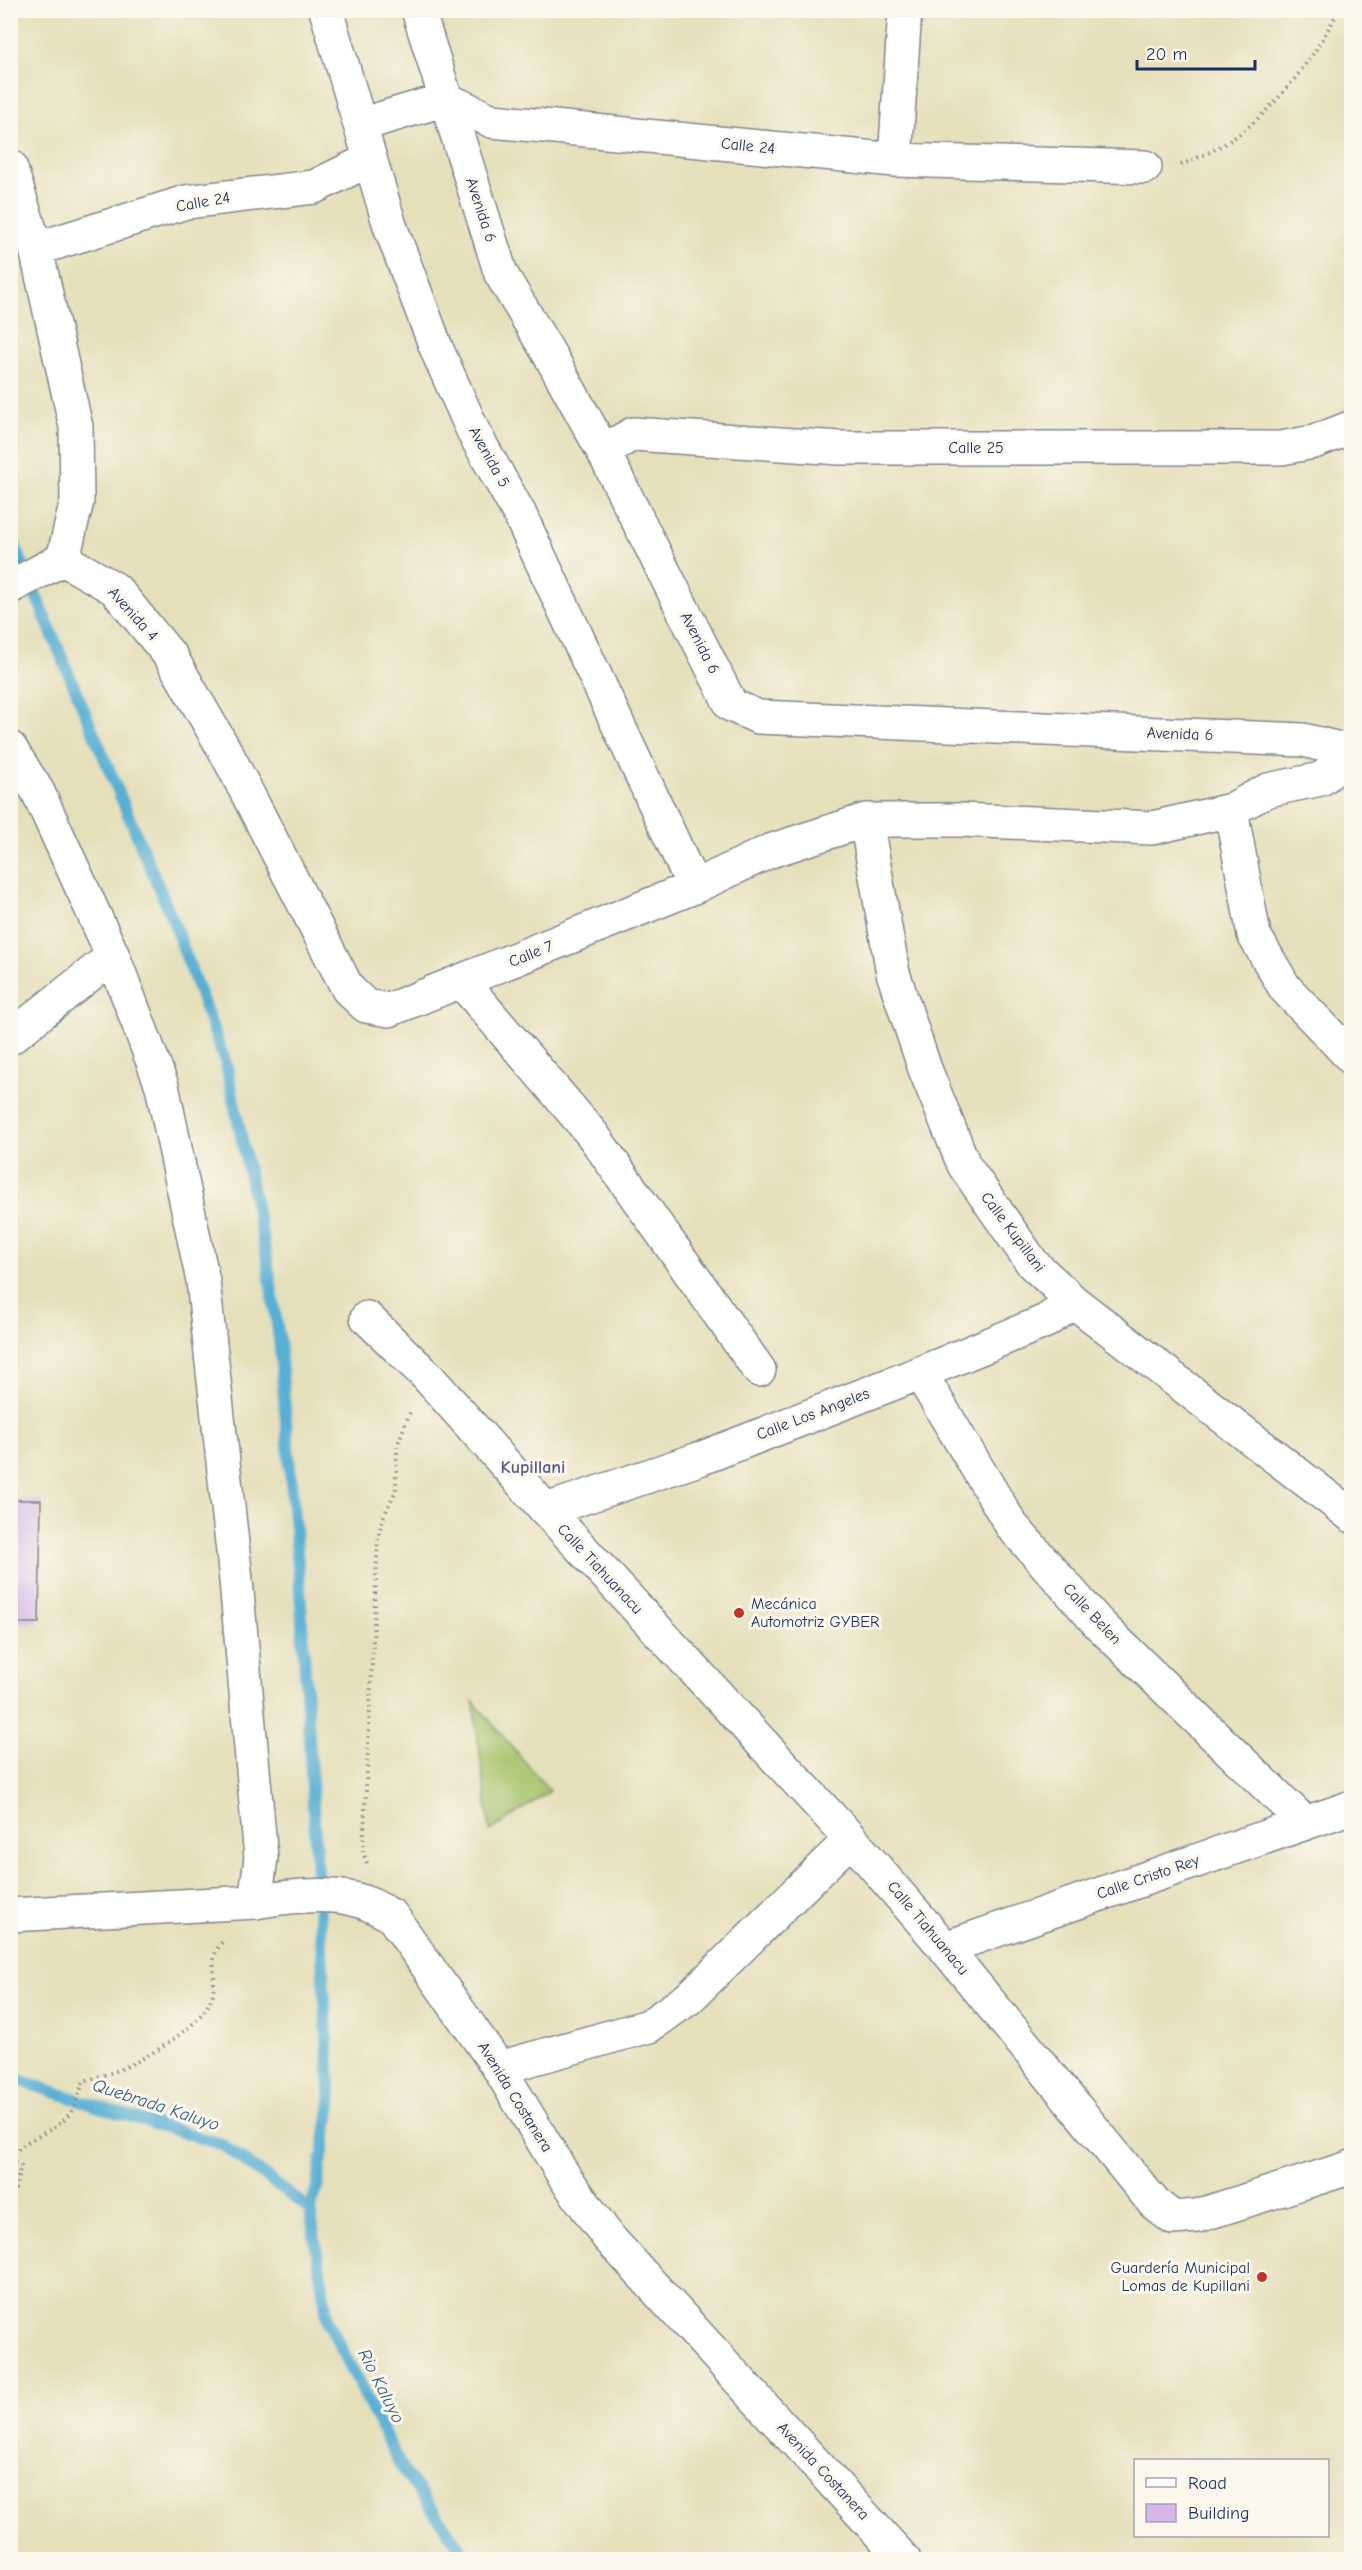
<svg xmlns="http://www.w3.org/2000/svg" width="1362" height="2570" font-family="'Comic Neue',sans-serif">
<rect width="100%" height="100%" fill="#fbf7ec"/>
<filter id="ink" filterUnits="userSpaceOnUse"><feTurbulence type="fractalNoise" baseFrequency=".0167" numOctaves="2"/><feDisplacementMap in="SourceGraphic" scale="12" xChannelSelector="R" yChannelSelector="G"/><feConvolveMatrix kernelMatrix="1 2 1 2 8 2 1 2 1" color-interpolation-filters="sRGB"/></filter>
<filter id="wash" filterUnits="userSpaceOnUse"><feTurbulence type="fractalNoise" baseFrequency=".008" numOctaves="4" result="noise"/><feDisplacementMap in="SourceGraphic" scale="24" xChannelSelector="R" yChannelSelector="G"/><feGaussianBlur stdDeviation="1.35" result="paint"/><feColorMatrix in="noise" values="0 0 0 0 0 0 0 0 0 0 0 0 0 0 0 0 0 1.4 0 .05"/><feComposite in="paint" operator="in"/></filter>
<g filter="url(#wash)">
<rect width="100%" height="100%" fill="#e5dfba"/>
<path fill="#a5c36a" stroke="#607964" stroke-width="1.5" d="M 473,1701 L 550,1791 L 490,1831 Z"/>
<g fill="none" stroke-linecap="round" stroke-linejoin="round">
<path stroke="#56afd4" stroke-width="12" d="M 10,534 L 175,926 L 226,1064 L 267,1259 L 279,1338 L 300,1589 L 331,2104 L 317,2188 L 310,2209 L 328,2322 L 401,2467 L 469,2560
M 10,2077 L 99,2107 L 221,2144 L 310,2209"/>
</g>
<g id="blocks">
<path fill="#d5b6e6" d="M 10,1500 L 41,1500 L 39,1623 L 10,1623 Z"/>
</g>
</g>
<g filter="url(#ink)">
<use href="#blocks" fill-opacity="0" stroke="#80878c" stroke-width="1.5"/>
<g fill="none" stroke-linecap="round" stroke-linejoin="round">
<g stroke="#80878c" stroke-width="36">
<path id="minor" d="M 326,10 L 390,226 L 437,350 L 474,433 L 519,513 L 694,887
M 418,10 L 501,274 L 551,357 L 603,451 L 731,705 L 758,717 L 1303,740 L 1352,752
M 360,125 L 446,99 L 492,121 L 895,160 L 1145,167
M 895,160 L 905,10
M 10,166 L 36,249 L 76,427 L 77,501 L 63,559
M 36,249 L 186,202 L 314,187 L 369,160
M 603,451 L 633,434 L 840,448 L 1281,448 L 1314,442 L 1352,427
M 63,559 L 115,589 L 171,657 L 228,756 L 348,989 L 366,1006 L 389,1010 L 694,887 L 770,851 L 866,820 L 961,820 L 1152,828 L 1231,810 L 1268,790 L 1321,779 L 1352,755
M 10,587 L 63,559
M 10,748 L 38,792 L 113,956 L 162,1086 L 203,1281 L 235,1570 L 261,1858 L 255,1902
M 1231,810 L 1254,935 L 1285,988 L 1352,1058
M 866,820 L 893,973 L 925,1069 L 964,1165 L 1033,1264 L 1074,1302 L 1352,1516
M 462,982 L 592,1134 L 759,1370
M 10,1038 L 113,956
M 367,1318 L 427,1376 L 546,1510 L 851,1839 L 945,1948 L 1154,2203 L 1173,2218 L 1197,2216 L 1352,2167
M 920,1373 L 1012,1526 L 1099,1624 L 1304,1822
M 546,1510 L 702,1458 L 920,1373 L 1046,1321 L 1074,1302
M 945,1948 L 1352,1807
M 499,2068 L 649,2026 L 689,1998 L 851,1839"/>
</g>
<g stroke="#80878c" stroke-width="36">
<path id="secondary" d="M 10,1915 L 255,1902 C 282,1897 326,1892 353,1899 C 368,1902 379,1909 392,1916 L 499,2068 L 564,2176 L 608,2237 L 904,2560"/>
</g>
<path stroke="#80878c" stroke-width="4" stroke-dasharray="1.5 4.5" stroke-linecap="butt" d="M 1181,165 C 1199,157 1218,149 1234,138 C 1273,111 1319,53 1338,10
M 367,1863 L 363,1852 L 378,1537 L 383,1518 L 396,1490 L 397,1446 L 410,1412
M 10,2193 L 15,2189 L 21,2166 L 11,2159 C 26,2135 51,2135 68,2116 C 76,2108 79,2091 84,2081 C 96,2077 108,2074 119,2070 C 147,2058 207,2024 213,1993 C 217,1973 207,1959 223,1941"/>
<use href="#minor" stroke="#fff" stroke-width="33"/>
<use href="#secondary" stroke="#fff" stroke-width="33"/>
</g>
</g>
<g fill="#c8321e" stroke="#fbf7ec" stroke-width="2">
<circle cx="739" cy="1613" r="6"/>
<circle cx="1262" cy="2277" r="6"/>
</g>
<g text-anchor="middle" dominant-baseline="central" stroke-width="6" stroke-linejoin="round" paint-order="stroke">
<g font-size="16" fill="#1b2f5e" stroke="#fbf7ec">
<text transform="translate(748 146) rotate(6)">Calle 24</text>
<text transform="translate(203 202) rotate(-10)">Calle 24</text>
<text transform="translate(481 210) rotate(72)">Avenida 6</text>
<text x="976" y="448">Calle 25</text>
<text transform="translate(489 457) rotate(61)">Avenida 5</text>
<text transform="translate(133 614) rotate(48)">Avenida 4</text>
<text transform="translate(700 643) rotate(63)">Avenida 6</text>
<text transform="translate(1180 734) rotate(2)">Avenida 6</text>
<text transform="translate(531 954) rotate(-22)">Calle 7</text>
<text transform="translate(1013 1232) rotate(53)">Calle Kupillani</text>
<text transform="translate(813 1414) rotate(-21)">Calle Los Angeles</text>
<text transform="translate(600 1569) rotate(47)">Calle Tiahuanacu</text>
<text transform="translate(1092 1614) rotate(47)">Calle Belen</text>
<text transform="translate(1148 1877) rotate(-19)">Calle Cristo Rey</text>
<text transform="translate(928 1928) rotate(50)">Calle Tiahuanacu</text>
<text transform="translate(515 2097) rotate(58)">Avenida Costanera</text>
<text transform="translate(823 2471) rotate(47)">Avenida Costanera</text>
</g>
<g font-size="16" fill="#1b2f5e" stroke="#fbf7ec" text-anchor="start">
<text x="751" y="1604">Mecánica<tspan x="751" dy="18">Automotriz GYBER</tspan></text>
<text x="1250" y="2268" text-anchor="end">Guardería Municipal<tspan x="1250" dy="18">Lomas de Kupillani</tspan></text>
</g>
<g font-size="18" font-weight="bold" fill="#5c5e8e" stroke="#fbf7ec">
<text x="533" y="1467">Kupillani</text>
</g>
<g font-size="18" font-style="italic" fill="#305c87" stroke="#fbf7ec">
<text transform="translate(156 2105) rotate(18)">Quebrada Kaluyo</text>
<text transform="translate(381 2386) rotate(63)">Rio Kaluyo</text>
</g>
</g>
<rect width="1362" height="2570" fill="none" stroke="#fbf7ec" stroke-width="36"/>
<rect x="1134" y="2459" width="195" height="78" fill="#fbf7ec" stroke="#a1a7b3" stroke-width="1.5"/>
<rect x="1146" y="2478" width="30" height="9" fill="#ffffff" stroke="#a1a7b3" stroke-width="1.5"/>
<text x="1188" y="2489" font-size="18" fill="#1b2f5e">Road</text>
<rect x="1146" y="2504" width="30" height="18" fill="#d5b6e6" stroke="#a1a7b3" stroke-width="1.5"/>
<text x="1188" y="2519" font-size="18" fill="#1b2f5e">Building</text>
<path d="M1137 60v9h118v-9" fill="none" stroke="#1b2f5e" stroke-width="3"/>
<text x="1146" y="60" font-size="18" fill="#1b2f5e" stroke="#fbf7ec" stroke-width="4.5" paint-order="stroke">20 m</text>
</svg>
